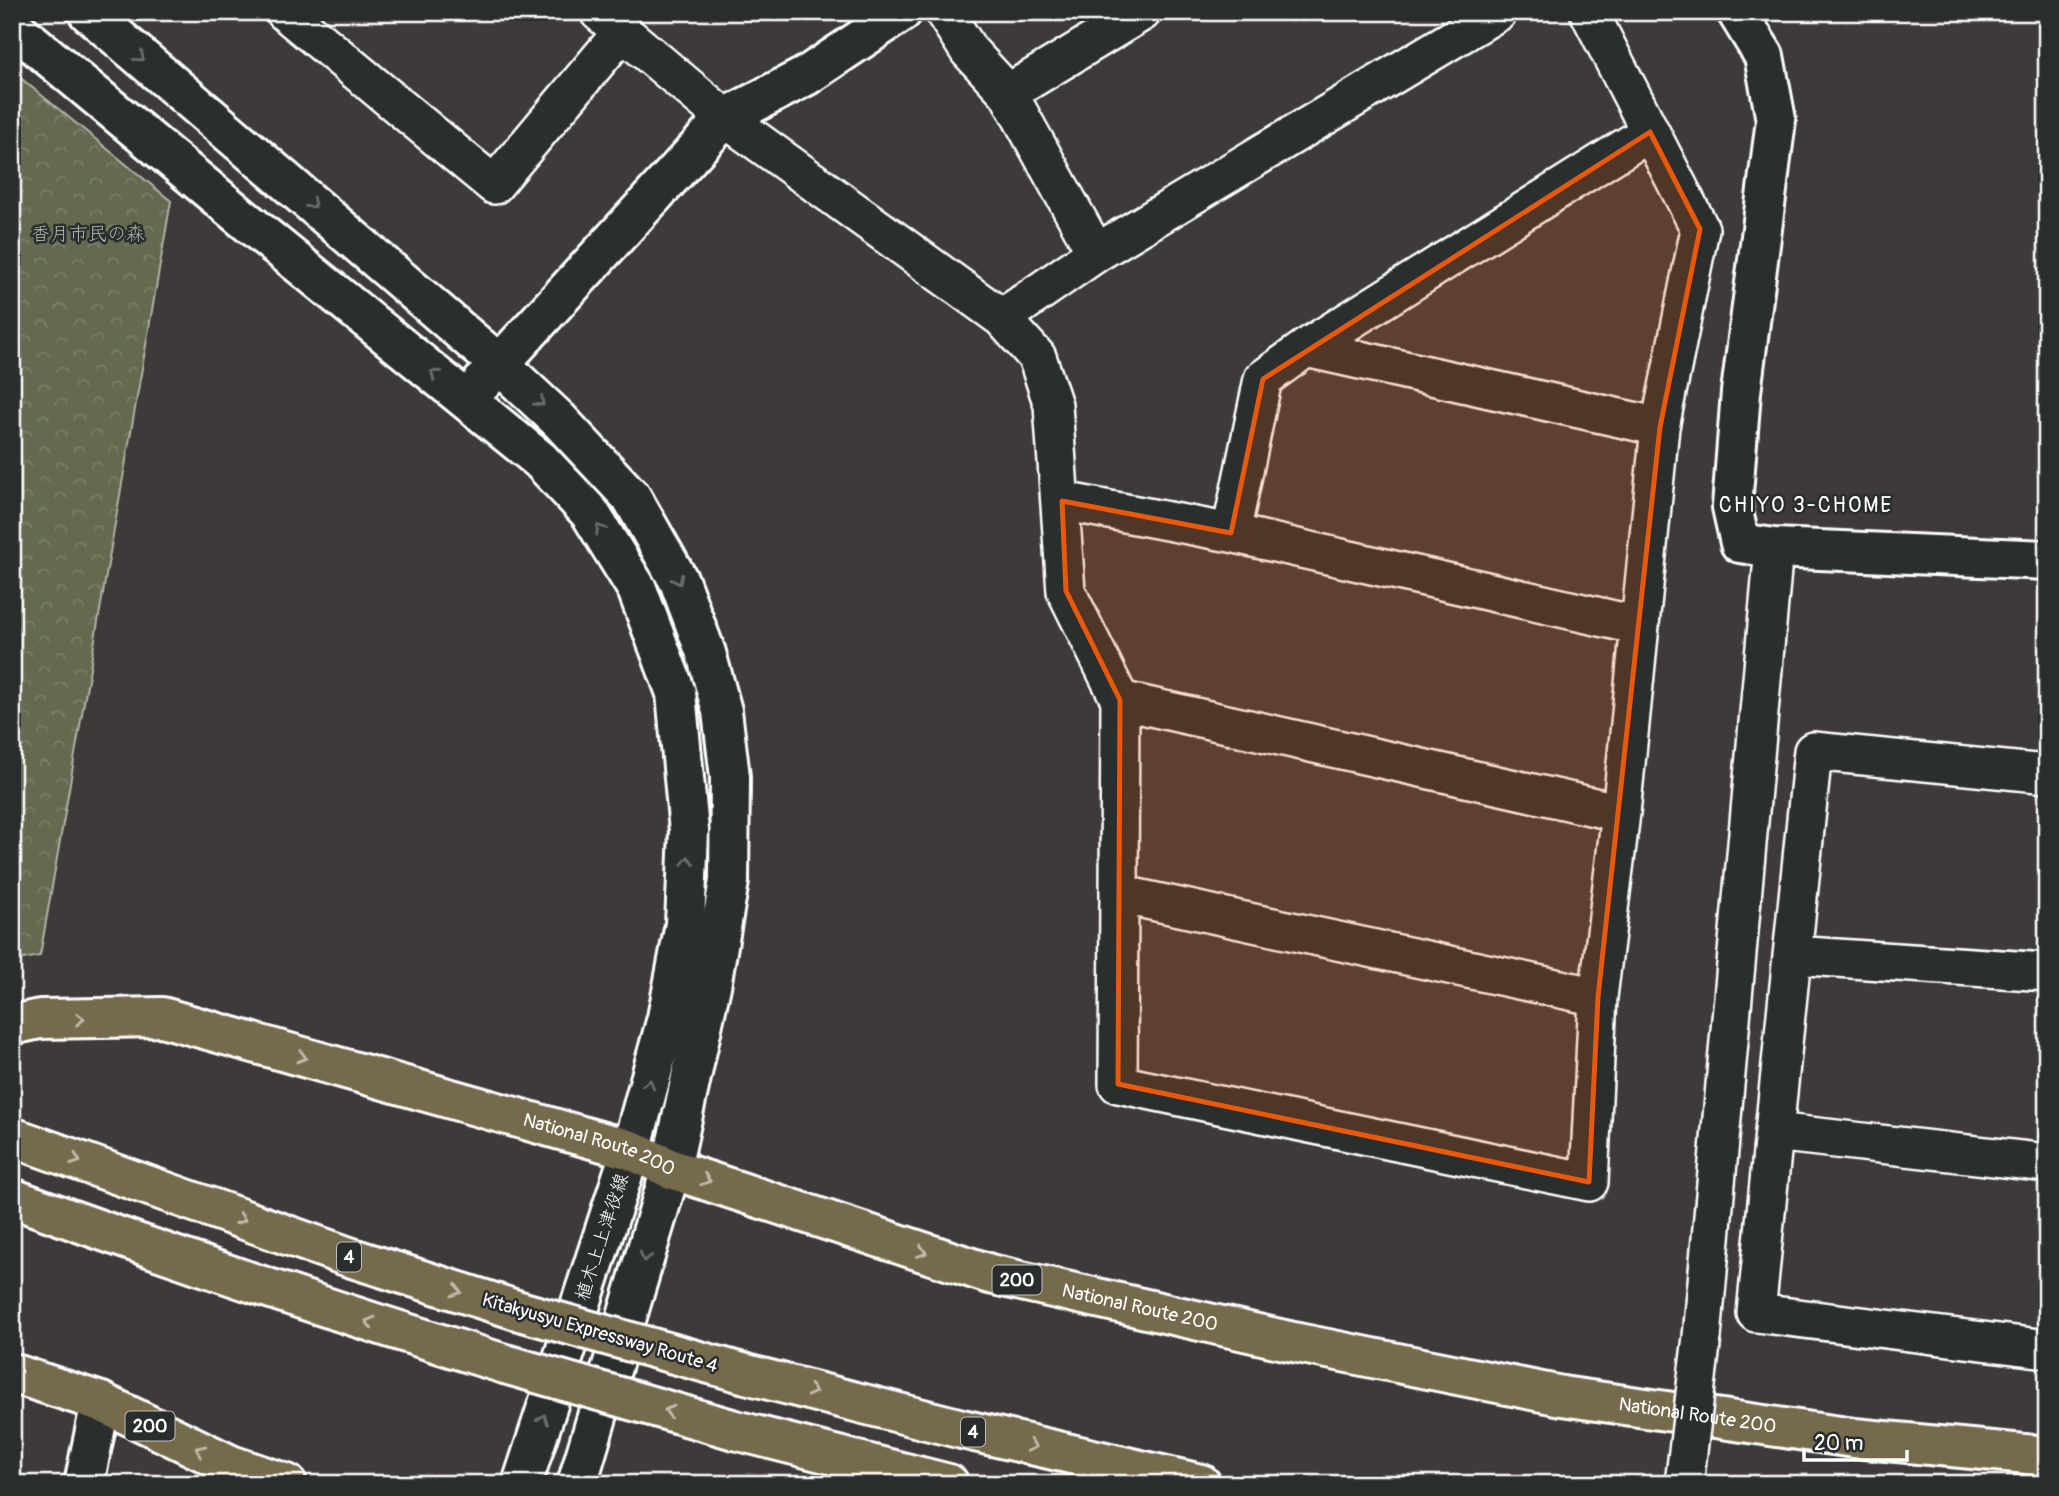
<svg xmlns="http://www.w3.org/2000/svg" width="2059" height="1496" font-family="Pangolin,'Klee One',sans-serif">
<defs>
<pattern id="park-crowns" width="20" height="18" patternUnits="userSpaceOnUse" patternTransform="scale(1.75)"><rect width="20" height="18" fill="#636a50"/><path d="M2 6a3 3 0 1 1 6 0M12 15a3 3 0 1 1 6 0" fill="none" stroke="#7a806a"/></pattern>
</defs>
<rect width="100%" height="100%" fill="#3e3a3a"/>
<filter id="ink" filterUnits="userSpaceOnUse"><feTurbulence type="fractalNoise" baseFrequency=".0143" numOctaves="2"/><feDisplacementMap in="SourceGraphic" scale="14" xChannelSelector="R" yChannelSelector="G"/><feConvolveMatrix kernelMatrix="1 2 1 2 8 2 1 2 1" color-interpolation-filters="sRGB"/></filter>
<g filter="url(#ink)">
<path fill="url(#park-crowns)" stroke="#b1b4a8" stroke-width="2" d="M 12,71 L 171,201 L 40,956 L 12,961 Z"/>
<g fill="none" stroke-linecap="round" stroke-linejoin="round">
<g stroke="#fff" stroke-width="42">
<path id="street" d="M 285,12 L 494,185 L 622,32
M 599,12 L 725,118 L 1002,318 L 1037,357 L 1053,405 L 1066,591 L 1120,700 L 1118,1084 L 1589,1182 L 1598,997 L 1621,813 L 1660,427 L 1700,229 L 1589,12
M 944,12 L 969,51 L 1008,93 L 1096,253
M 1008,93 L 1142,12
M 1002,318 L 1096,253 L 1498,12
M 1306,348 L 1650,132
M 1062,501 L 1231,533 L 1263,379 L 1306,348 L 1660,427
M 1231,533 L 1640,626
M 1120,700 L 1621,813
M 2047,774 L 1813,751 L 1774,1132 L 2047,1163
M 1119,894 L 1598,997
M 1792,955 L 2047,972
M 1774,1132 L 1756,1313 L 2047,1349
M 1702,1337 L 1774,548"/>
</g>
<g stroke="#fff" stroke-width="44">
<path id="secondary" d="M 88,12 L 499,364 L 559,420 L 632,498 L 679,581 L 706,653 L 722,711 L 730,777 L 729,881 L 711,986 L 671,1169 L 577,1484
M 1737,12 L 1764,56 L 1776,120 L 1741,392 L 1732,507 L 1740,543 L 1774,548 L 2047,560
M 12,26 L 245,220 L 540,460 L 590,513 L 637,589 L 676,693 L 689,831 L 685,924 L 667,1018 L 631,1150 L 522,1484
M 482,383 L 725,118 L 806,76 L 902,12
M 84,1484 L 101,1402"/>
</g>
<g stroke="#fff" stroke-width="44">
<g id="highway">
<path id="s1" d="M 12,1025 L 40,1019 L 162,1017 L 631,1150 L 671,1169 L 990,1274 L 1298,1343 L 1562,1396 L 1854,1438 L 2047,1456"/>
<path d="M 12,1137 L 349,1257 L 523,1312"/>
<path d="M 12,1198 C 175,1258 339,1313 505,1364"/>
<path d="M 12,1373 L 101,1402 L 231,1465 L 287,1484"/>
<path d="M 746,1374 L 962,1429 L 1201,1484"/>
<path d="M 735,1430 L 949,1484"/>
</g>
</g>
<use href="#street" stroke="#2a2d2e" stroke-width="37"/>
<use href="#secondary" stroke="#2a2d2e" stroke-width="38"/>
<use href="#highway" stroke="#756b4b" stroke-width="38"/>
<g stroke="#fff" stroke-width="42" stroke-linecap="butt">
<path id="street-bridge" d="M 1684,1484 L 1702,1337"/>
</g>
<g stroke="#fff" stroke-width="44" stroke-linecap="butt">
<path id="highway-bridge" d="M 523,1312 L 746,1374
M 505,1364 L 735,1430"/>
</g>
<use href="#street-bridge" stroke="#2a2d2e" stroke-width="37"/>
<use href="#highway-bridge" stroke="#756b4b" stroke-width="38"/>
</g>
<defs><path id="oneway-chevron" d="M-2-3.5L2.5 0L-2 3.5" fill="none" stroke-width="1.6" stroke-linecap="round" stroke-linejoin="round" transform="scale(1.75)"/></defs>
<g stroke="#6a6c6d">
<use href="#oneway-chevron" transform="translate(140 57) rotate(41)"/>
<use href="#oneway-chevron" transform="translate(312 204) rotate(41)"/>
<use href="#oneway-chevron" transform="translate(435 374) rotate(-141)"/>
<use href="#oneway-chevron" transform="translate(540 402) rotate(43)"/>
<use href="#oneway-chevron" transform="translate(600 529) rotate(-122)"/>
<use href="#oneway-chevron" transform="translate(678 580) rotate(64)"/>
<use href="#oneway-chevron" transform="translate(688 861) rotate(-88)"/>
<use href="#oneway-chevron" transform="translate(649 1084) rotate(-75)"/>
<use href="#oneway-chevron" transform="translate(645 1257) rotate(107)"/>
<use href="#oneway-chevron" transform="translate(543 1419) rotate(-72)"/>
</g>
<g stroke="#c1bcae">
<use href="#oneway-chevron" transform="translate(80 1019) rotate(-1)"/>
<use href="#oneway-chevron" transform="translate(302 1057) rotate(16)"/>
<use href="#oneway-chevron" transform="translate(76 1160) rotate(20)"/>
<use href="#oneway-chevron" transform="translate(706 1180) rotate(18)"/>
<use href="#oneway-chevron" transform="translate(241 1219) rotate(19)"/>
<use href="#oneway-chevron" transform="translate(922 1252) rotate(18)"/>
<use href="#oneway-chevron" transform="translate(457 1291) rotate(18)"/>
<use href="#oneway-chevron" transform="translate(370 1322) rotate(-163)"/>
<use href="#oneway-chevron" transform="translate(812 1391) rotate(14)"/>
<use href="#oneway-chevron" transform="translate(669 1411) rotate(-164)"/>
<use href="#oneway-chevron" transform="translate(1032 1446) rotate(13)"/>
<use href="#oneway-chevron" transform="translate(200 1450) rotate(-154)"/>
</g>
</g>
<path fill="#e8590c" fill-opacity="0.2" stroke="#e8590c" stroke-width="5" stroke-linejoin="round" d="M 1650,132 L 1700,229 L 1660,427 L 1598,997 L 1589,1182 L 1118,1084 L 1120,700 L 1066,591 L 1062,501 L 1231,533 L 1263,379 Z"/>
<g text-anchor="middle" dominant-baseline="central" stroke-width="5" stroke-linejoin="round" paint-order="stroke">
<g fill="#2a2d2e" stroke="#bfc0c0" stroke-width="2">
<rect x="337" y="1242.5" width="24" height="29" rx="5"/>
<rect x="992.5" y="1265.5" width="49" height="29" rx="5"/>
<rect x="125.5" y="1411.5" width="49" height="29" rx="5"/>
<rect x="961" y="1417.5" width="24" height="29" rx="5"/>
</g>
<g font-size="18" font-weight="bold" fill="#fff">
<text x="349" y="1257">4</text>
<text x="1017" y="1280">200</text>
<text x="150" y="1426">200</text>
<text x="973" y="1432">4</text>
</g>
<g font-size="19" fill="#b1b4a8" stroke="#2a2d2e">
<text x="88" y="234">香月市民の森</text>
</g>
<g font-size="19" fill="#fff" stroke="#2a2d2e">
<text stroke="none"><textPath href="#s1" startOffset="606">National Route 200</textPath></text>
<text transform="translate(602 1237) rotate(-72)">植木上上津役線</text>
<text stroke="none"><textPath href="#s1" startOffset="1172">National Route 200</textPath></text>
<text transform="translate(600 1333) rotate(16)">Kitakyusyu Expressway Route 4</text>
<text stroke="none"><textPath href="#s1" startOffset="1740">National Route 200</textPath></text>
</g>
<g font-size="21" letter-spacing="2" fill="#fff" stroke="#2a2d2e">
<text x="1806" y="505">CHIYO 3-CHOME</text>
</g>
</g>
<rect width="2059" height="1496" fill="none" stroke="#2a2d2e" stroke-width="42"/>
<rect x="21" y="21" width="2017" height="1454" fill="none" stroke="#fff" stroke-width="2.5" filter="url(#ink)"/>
<path d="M1804 1450v10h103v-10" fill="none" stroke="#ffffff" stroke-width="3.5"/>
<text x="1814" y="1450" font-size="21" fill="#ffffff" stroke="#2a2d2e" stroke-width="5" paint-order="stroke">20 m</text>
</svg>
